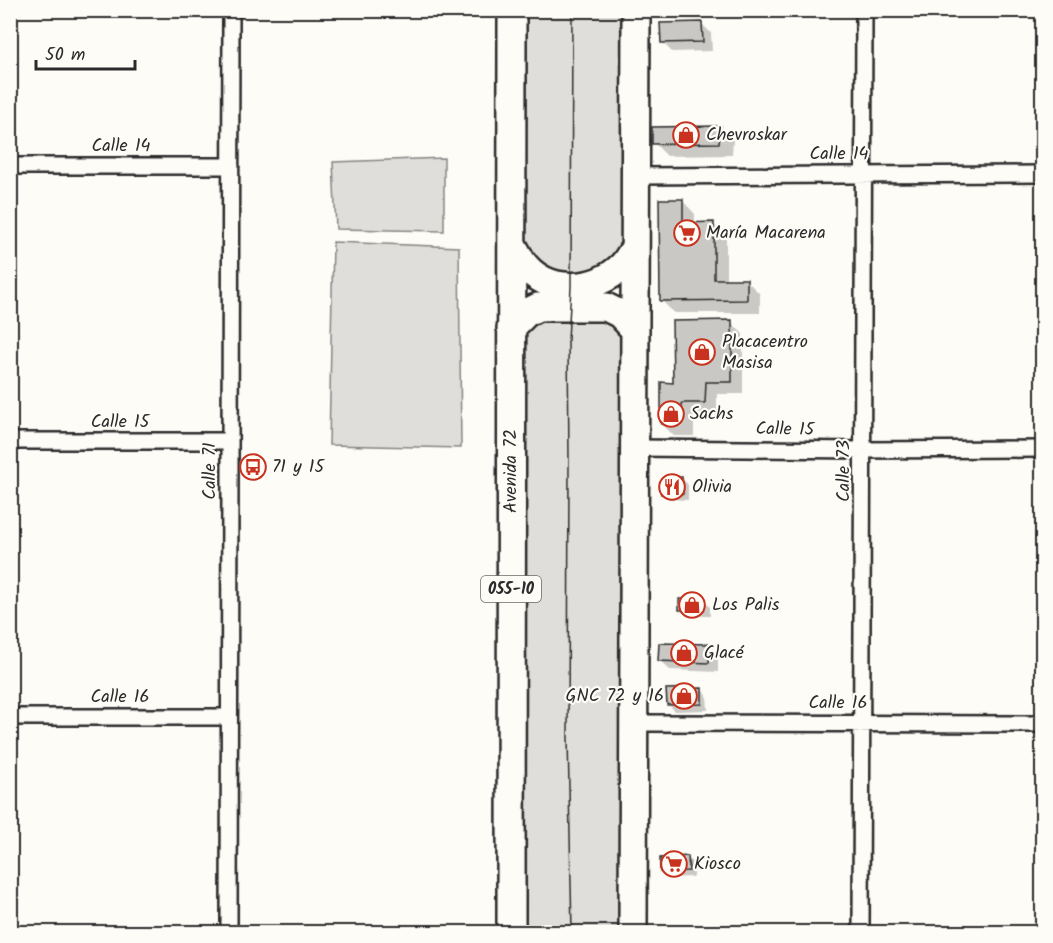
<svg xmlns="http://www.w3.org/2000/svg" width="1053" height="943" font-family="Kalam,sans-serif">
<rect width="100%" height="100%" fill="#fdfcf7"/>
<filter id="ink" filterUnits="userSpaceOnUse"><feTurbulence type="fractalNoise" baseFrequency=".0167" numOctaves="2"/><feDisplacementMap in="SourceGraphic" scale="12" xChannelSelector="R" yChannelSelector="G"/><feConvolveMatrix kernelMatrix="1 2 1 2 8 2 1 2 1" color-interpolation-filters="sRGB"/></filter>
<g filter="url(#ink)">
<path fill="#dfdeda" stroke="#858482" stroke-width="1.5" d="M 520,11 L 625,11 L 623,238 L 619,252 L 610,265 L 563,280 L 531,256 L 524,238 Z
M 444,158 L 444,231 L 336,229 L 333,162 Z
M 333,242 L 459,247 L 461,448 L 329,445 Z
M 608,314 L 622,327 L 622,932 L 524,932 L 524,329 L 528,321 Z"/>
<path fill="#0003" d="M 702,24 L 711,33 L 712,51 L 672,52 L 662,42 Z
M 720,127 L 733,140 L 732,155 L 667,156 L 654,143 Z
M 682,200 L 695,214 L 695,224 L 713,224 L 726,237 L 726,281 L 747,281 L 760,294 L 760,313 L 674,313 L 661,300 Z
M 731,322 L 743,334 L 743,394 L 717,394 L 717,414 L 694,414 L 694,436 L 674,436 L 662,424 L 674,384 Z
M 682,478 L 688,485 L 688,500 L 669,499 L 663,493 Z
M 704,600 L 710,607 L 710,616 L 687,616 L 681,610 Z
M 708,645 L 718,655 L 718,672 L 670,670 L 660,661 Z
M 701,689 L 707,695 L 708,710 L 675,711 L 668,704 Z
M 688,858 L 694,864 L 694,877 L 668,878 L 662,871 Z"/>
<path fill="#c9c8c4" stroke="#2b2b2b" stroke-width="1.5" d="M 702,22 L 703,42 L 661,43 L 660,23 Z
M 721,126 L 719,143 L 652,144 L 652,127 Z
M 659,199 L 683,199 L 683,223 L 714,222 L 714,279 L 747,279 L 747,300 L 660,301 Z
M 732,320 L 732,382 L 706,382 L 705,403 L 682,403 L 682,424 L 661,424 L 661,382 L 673,383 L 672,321 Z
M 667,477 L 682,477 L 683,494 L 661,494 L 662,481 Z
M 679,599 L 705,599 L 704,610 L 679,610 Z
M 659,643 L 709,644 L 709,663 L 658,661 Z
M 702,688 L 702,704 L 667,705 L 666,689 Z
M 688,856 L 689,871 L 660,872 L 660,858 Z"/>
<g fill="none" stroke-linecap="round" stroke-linejoin="round">
<g stroke="#2b2b2b" stroke-width="20">
<path id="street" d="M 10,166 L 231,166
M 635,176 L 1042,174
M 10,441 L 230,441
M 635,448 L 864,450 L 1042,449
M 10,717 L 229,717
M 634,723 L 1042,724
M 229,932 L 231,10
M 861,932 L 864,10"/>
</g>
<g stroke="#2b2b2b" stroke-width="32">
<path id="highway" d="M 513,246 C 516,251 519,257 522,262 C 546,295 594,293 622,266 C 627,261 631,254 635,247
M 511,328 L 526,313 L 538,307 L 606,307 L 620,314 L 635,330
M 511,932 L 512,10
M 633,932 L 636,10"/>
</g>
<use href="#street" stroke="#fdfcf7" stroke-width="15"/>
<use href="#highway" stroke="#fdfcf7" stroke-width="27"/>
<path stroke="#2b2b2b" stroke-width="1.5" d="M 572,10 L 571,287 L 568,340 L 569,462 L 568,738 L 572,932"/>
</g>
</g>
<defs>
<g id="shop-ring" transform="scale(1.35)"><circle r="9.5" fill="#fdfcf7" stroke="#c8321e" stroke-width="1.5"/><path d="M-5-2.5h2.3a2.7 3.5 0 0 1 5.4 0H5L5.5 6h-11ZM-1.5-2.5h3a1.5 2.3 0 0 0-3 0Z" fill="#c8321e"/></g>
<g id="supermarket-ring" transform="scale(1.35)"><circle r="9.5" fill="#fdfcf7" stroke="#c8321e" stroke-width="1.5"/><path d="M-6-5.5h2.5l.6 2H6L4.5 2H-2.5L-4.4-4H-6ZM-1.5 3.2a1.3 1.3 0 1 0 .1 0ZM3 3.2a1.3 1.3 0 1 0 .1 0Z" fill="#c8321e"/></g>
<g id="bus-ring" transform="scale(1.35)"><circle r="9.5" fill="#fdfcf7" stroke="#c8321e" stroke-width="1.5"/><path d="M-5-6H5V4H4V6H2V4H-2V6H-4V4H-5ZM-3.5-4V0h7V-4ZM-3.5 1.2v1.5H-2V1.2ZM2 1.2v1.5H3.5V1.2Z" fill="#c8321e"/></g>
<g id="restaurant-ring" transform="scale(1.35)"><circle r="9.5" fill="#fdfcf7" stroke="#c8321e" stroke-width="1.5"/><path d="M-5-6h1v4h1v-4h1v4h1v-4h1v5L-1.5 .5V6h-2V.5L-5-1ZM5-6V6H3V1.5H1.5Q1.5-4 5-6Z" fill="#c8321e"/></g>
</defs>
<g fill-rule="evenodd">
<use href="#shop-ring" x="686" y="135"/>
<use href="#supermarket-ring" x="687" y="233"/>
<use href="#shop-ring" x="702" y="352"/>
<use href="#shop-ring" x="671" y="414"/>
<use href="#bus-ring" x="253" y="467"/>
<use href="#restaurant-ring" x="672" y="487"/>
<use href="#shop-ring" x="692" y="605"/>
<use href="#shop-ring" x="684" y="653"/>
<use href="#shop-ring" x="684" y="696"/>
<use href="#supermarket-ring" x="674" y="864"/>
</g>
<g text-anchor="middle" dominant-baseline="central" stroke-width="4.5" stroke-linejoin="round" paint-order="stroke">
<rect fill="#fdfcf7" stroke="#6a6a68" stroke-width="1.5" x="481" y="576" width="60" height="26" rx="4.5"/>
<g font-size="16" font-weight="bold" fill="#2b2b2b">
<text x="511" y="589">055-10</text>
</g>
<g font-size="18" fill="#2b2b2b" stroke="#fdfcf7" text-anchor="start">
<text x="706" y="135">Chevroskar</text>
<text x="706" y="233">María Macarena</text>
<text x="722" y="342">Placacentro<tspan x="722" dy="21">Masisa</tspan></text>
<text x="690" y="414">Sachs</text>
<text x="272" y="467">71 y 15</text>
<text x="692" y="487">Olivia</text>
<text x="712" y="605">Los Palis</text>
<text x="704" y="653">Glacé</text>
<text x="664" y="696" text-anchor="end">GNC 72 y 16</text>
<text x="694" y="864">Kiosco</text>
</g>
<g font-size="18" fill="#2b2b2b" stroke="#fdfcf7">
<text x="121" y="146">Calle 14</text>
<text x="839" y="154">Calle 14</text>
<text x="120" y="422">Calle 15</text>
<text transform="translate(785 430) rotate(1)">Calle 15</text>
<text transform="translate(210 471) rotate(-90)">Calle 71</text>
<text transform="translate(511 471) rotate(-90)">Avenida 72</text>
<text transform="translate(844 471) rotate(-90)">Calle 73</text>
<text x="120" y="697">Calle 16</text>
<text x="838" y="703">Calle 16</text>
</g>
</g>
<rect width="1053" height="943" fill="none" stroke="#fdfcf7" stroke-width="36"/>
<rect x="18" y="18" width="1017" height="907" fill="none" stroke="#2b2b2b" stroke-width="2" filter="url(#ink)"/>
<path d="M36 60v9h99v-9" fill="none" stroke="#2b2b2b" stroke-width="3"/>
<text x="45" y="60" font-size="18" fill="#2b2b2b" stroke="#fdfcf7" stroke-width="4.5" paint-order="stroke">50 m</text>
</svg>
